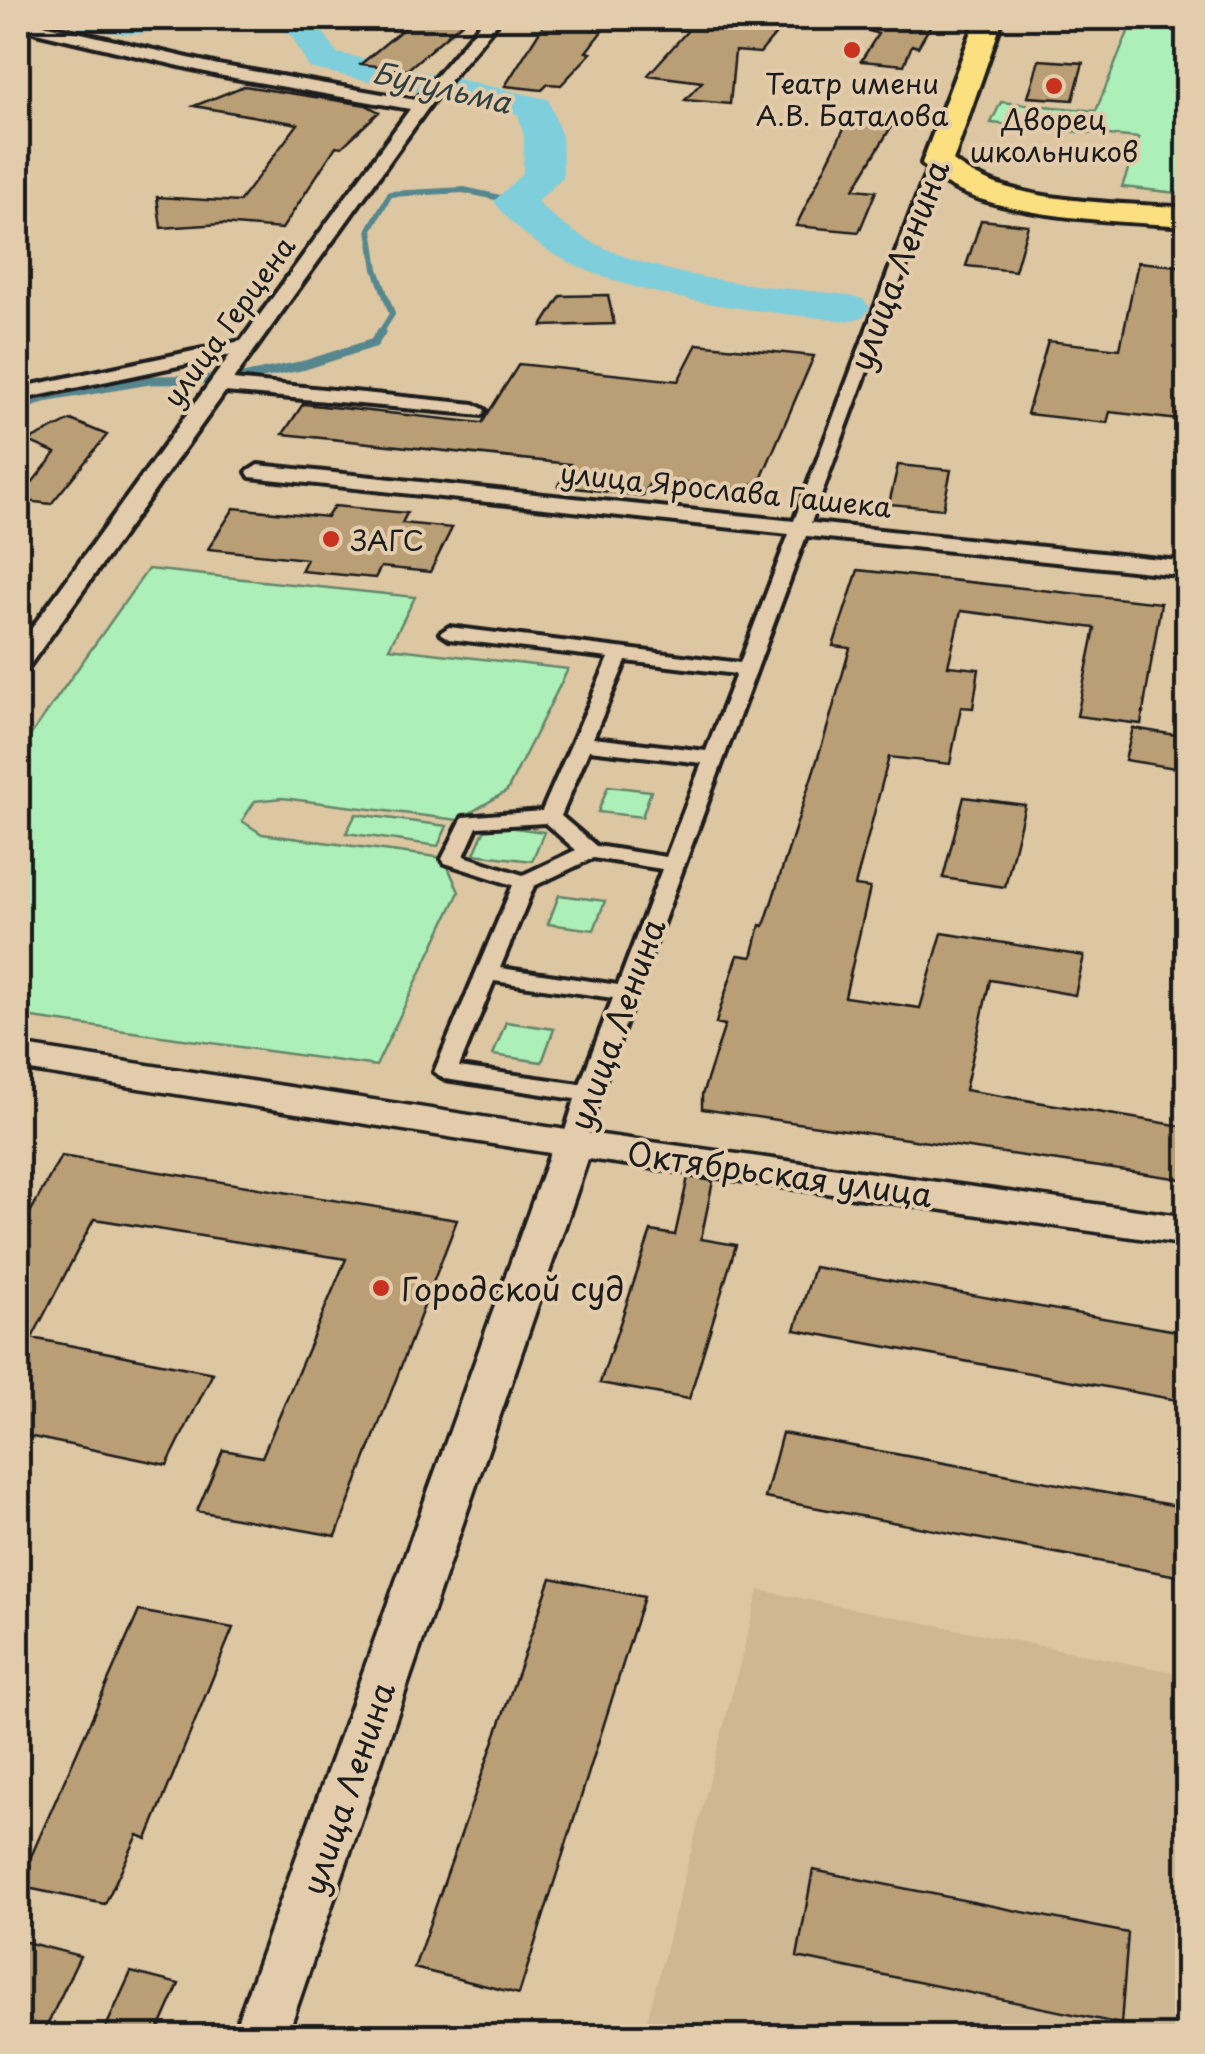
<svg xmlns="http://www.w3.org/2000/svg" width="1205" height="2054" font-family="'Playpen Sans',sans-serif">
<rect width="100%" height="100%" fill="#ddc6a2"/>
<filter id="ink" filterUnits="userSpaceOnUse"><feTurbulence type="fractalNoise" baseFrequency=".01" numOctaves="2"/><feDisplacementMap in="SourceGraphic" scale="20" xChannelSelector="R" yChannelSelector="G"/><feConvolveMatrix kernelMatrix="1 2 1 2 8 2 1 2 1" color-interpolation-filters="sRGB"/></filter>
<g filter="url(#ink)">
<path fill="#ceb793" d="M 759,1590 L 1187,1675 L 1187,2036 L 643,2036 Z"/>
<path fill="#adefb8" stroke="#64866a" stroke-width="2.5" d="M 1130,27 L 1187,32 L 1187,194 L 1122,187 L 1139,138 L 991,123 L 1001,102 L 1096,111 Z
M 148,569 L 415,597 L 389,648 L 568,669 L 507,791 L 458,820 L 282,798 L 255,801 L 242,821 L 262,834 L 444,858 L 459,892 L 376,1066 L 18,1016 L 18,753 Z
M 608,786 L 651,791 L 642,817 L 598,812 Z
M 356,814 L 447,826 L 438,846 L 346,833 Z
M 487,824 L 544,832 L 532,861 L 474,854 Z
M 559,895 L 605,901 L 594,930 L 548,924 Z
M 506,1022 L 554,1029 L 542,1062 L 493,1055 Z"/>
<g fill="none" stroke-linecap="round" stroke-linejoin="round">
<path stroke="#57878f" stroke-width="6" d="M 379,335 L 392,314 L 376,269 L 370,229 L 390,194 L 464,190 L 514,201"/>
<path stroke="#57878f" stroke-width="9" d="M 18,410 L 43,398 L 149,380 L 238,379 L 305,365 L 374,343 L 381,332"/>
<path fill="#7fcedb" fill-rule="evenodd" d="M 67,18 L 173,18 C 155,44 98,32 72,25 Z
M 245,18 L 314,18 L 337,53 L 548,99 L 562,137 L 563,177 L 537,202 C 614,280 746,283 848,295 L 863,299 L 870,308 L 863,317 L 848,321 C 740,308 561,298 494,201 L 523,173 L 524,137 L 518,114 L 309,68 L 290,33 L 250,25 Z"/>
</g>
<path fill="#ba9e76" stroke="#1c1c1c" stroke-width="2.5" d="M 416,18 L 465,20 L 407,70 L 361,64 Z
M 548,18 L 612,18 L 586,52 L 591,53 L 561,85 L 548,84 L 542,90 L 505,86 Z
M 699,18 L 789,18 L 760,53 L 735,51 L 730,104 L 685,100 L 702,82 L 648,75 Z
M 845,18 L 935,18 L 918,47 L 912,45 L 904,65 L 861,61 L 878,34 L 845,22 Z
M 1039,60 L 1083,63 L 1073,100 L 1028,97 Z
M 244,86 L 366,105 L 379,112 L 342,147 L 336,146 L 282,229 L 222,224 L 161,228 L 157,197 L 239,202 L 298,124 L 194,106 Z
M 852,112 L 897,117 L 854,189 L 876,191 L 859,232 L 796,226 Z
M 981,220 L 1028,225 L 1015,271 L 966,266 Z
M 1138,262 L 1188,267 L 1188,421 L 1110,412 L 1107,423 L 1027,414 L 1048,341 L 1120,349 Z
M 608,295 L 614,324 L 542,326 L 561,296 Z
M 697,344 L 814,356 L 762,477 L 753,484 L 737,488 L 652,478 L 643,496 L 558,486 L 570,464 L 283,434 L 303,404 L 482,423 L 519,364 L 678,381 Z
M 71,420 L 107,435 L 51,504 L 18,500 L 56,453 L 28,441 Z
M 898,465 L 951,470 L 943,509 L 889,504 Z
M 334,506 L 407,513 L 402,523 L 452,528 L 430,572 L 381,567 L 375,578 L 301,571 L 307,559 L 208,549 L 234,508 L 327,517 Z
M 858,570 L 1161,603 L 1141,724 L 1077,716 L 1095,628 L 961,611 L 948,666 L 979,669 L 973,708 L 961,707 L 950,764 L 889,757 L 855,886 L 870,888 L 845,997 L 920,1008 L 942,933 L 1084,956 L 1075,995 L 990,980 L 965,1090 L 1188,1127 L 1188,1180 L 702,1109 L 702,1095 L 725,1025 L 716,1023 L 722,1003 L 738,955 L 752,957 L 760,925 L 764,926 L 826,732 L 850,648 L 833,646 Z
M 1133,728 L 1188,737 L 1188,770 L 1125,760 Z
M 964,797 L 1025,805 L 1005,887 L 943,878 Z
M 61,1156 L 457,1220 L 336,1536 L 197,1511 L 223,1450 L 262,1457 L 346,1259 L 94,1219 L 32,1338 L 213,1373 L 167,1465 L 18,1434 L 18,1235 Z
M 688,1177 L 713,1181 L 701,1239 L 736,1245 L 689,1399 L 600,1383 L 651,1231 L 675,1235 Z
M 814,1267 L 1188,1333 L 1188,1402 L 795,1330 Z
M 782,1433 L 1188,1508 L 1188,1578 L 765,1498 Z
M 551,1578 L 644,1597 L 519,1994 L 414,1968 Z
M 139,1611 L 233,1628 L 147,1839 L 138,1835 L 105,1904 L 18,1886 Z
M 813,1870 L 1128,1933 L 1121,2024 L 797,1957 Z
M 18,1940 L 80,1956 L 42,2036 L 18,2036 Z
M 131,1972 L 179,1984 L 156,2036 L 102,2036 Z"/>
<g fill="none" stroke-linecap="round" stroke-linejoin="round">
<g stroke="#1c1c1c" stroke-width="8">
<path id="pedestrian" d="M 937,159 L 944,163 L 600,1093 L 585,1144 L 581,1150 L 565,1150 L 561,1144 L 575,1099 L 445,1079 L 434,1072 L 513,885 L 445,863 L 442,859 L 463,817 L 542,811 L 609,658 L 449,639 L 440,633 L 449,627 L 740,663 L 930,163 ZM 626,661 L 736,674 L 706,751 L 593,738 ZM 589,750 L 702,763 L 666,857 L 596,846 L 561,816 ZM 545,823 L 576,850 L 523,875 L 464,856 L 477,827 ZM 593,858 L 662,869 L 618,985 L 500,968 L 534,886 ZM 494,981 L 613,998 L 580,1084 L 459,1067 Z"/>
</g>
<g stroke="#1c1c1c" stroke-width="8">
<path id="minor" d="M 18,18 L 31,18 L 47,25 L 218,65 L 416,100 L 485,18 L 501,18 L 435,98 L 233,380 L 474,404 L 485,410 L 482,415 L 225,392 L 27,669 L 18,671 L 18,647 L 230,355 L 18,400 L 18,388 L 241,341 L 410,109 L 218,75 L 36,32 L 18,23 Z
M 1122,18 L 1188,19 L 1188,29 L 1130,23 Z
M 258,465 L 1188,562 L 1188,576 L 250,477 L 247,472 Z"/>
</g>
<g stroke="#1c1c1c" stroke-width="7">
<path id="tertiary" d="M 18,1045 L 573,1131 L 1188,1217 L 1188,1245 L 588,1159 L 287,2036 L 232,2036 L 550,1153 L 18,1069 Z"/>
</g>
<g stroke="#1c1c1c" stroke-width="8">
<path id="primary" d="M 977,18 L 1003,18 L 953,161 C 1010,206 1117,202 1188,208 L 1188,226 C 1123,221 961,219 922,163 Z"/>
</g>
<use href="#pedestrian" fill="#e2ccab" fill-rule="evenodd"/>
<use href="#minor" fill="#e2ccab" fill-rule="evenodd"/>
<use href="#tertiary" fill="#e2ccab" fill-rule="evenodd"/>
<use href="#primary" fill="#fce080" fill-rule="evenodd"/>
</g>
</g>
<g fill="#c8321e" stroke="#e2ccab" stroke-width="4">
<circle cx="852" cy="50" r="10"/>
<circle cx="1054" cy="86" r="10"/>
<circle cx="331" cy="539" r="10"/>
<circle cx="381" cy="1288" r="10"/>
</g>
<g text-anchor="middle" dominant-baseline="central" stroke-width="8" stroke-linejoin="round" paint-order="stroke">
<g font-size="28" fill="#1c1c1c" stroke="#e2ccab">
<text x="852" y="82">Театр имени<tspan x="852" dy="32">А.В. Баталова</tspan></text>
<text x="1054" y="118">Дворец<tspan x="1054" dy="32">школьников</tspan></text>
<text x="351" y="539" text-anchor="start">ЗАГС</text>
</g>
<g font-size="28" fill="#1c1c1c" stroke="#e2ccab">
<text transform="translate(228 321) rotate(-54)">улица Герцена</text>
<text transform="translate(726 489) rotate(6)">улица Ярослава Гашека</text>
</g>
<g font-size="30" font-style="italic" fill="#304042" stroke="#e2ccab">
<text transform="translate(442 86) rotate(13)">Бугульма</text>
</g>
<g font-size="32" fill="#1c1c1c" stroke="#e2ccab">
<text transform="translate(898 265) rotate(-69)">улица Ленина</text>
<text transform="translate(616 1024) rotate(-70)">улица Ленина</text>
<text transform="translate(780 1173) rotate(8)">Октябрьская улица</text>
<text transform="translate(347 1788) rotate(-71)">улица Ленина</text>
</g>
<g font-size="32" fill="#1c1c1c" stroke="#e2ccab" text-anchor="start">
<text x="401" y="1288">Городской суд</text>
</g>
</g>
<rect width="1205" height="2054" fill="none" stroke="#e2ccab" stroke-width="60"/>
<rect x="30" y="30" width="1145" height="1994" fill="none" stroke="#1c1c1c" stroke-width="4" filter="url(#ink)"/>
</svg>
